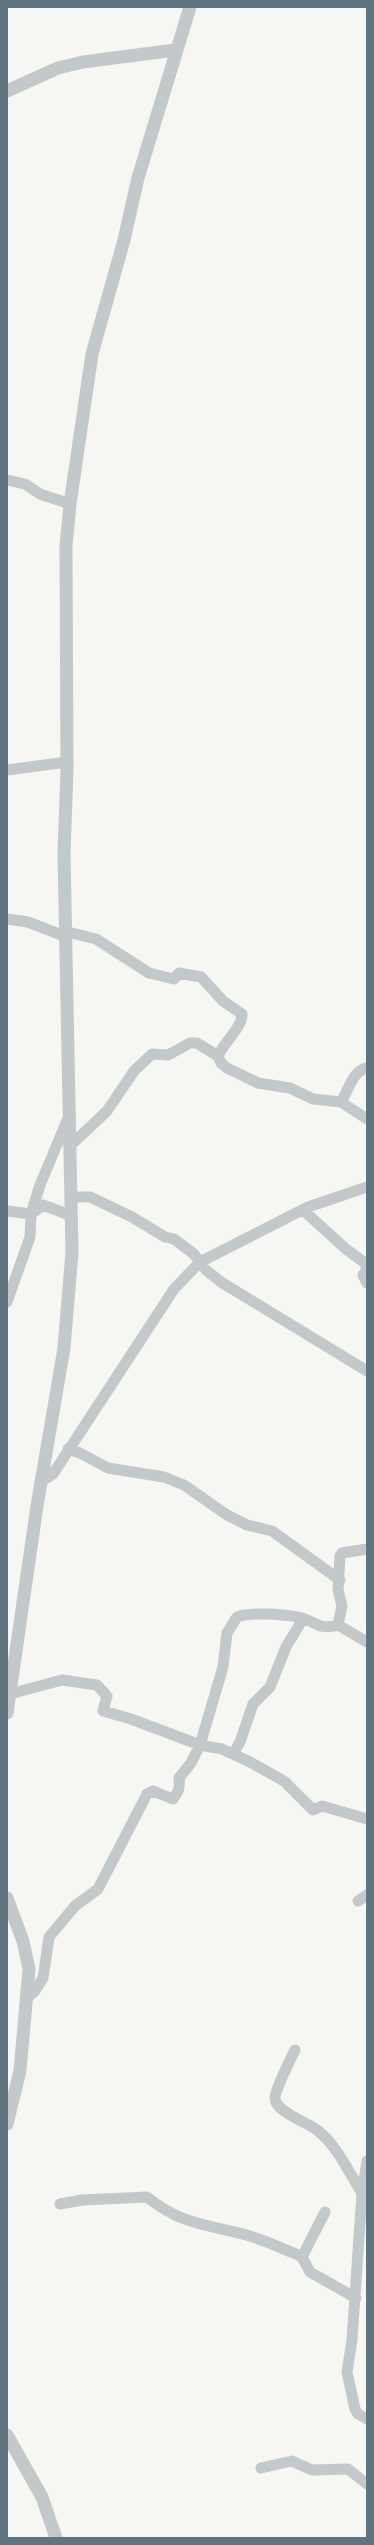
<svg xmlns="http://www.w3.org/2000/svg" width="374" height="2545" font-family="'Fira Sans',sans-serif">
<rect width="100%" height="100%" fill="#f6f6f2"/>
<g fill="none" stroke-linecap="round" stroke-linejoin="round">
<path stroke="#c3c8cb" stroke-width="11" d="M 7,480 L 25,484 L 40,494 L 70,504
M 7,770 L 67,762
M 7,919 L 28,922 L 64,936
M 64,931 L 96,939 L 149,973 L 174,979 L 179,973 L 201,977 L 223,1001 L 242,1014 C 242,1028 224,1042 218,1056 L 221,1063 L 227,1068 L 258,1083 L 290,1088 L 313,1099 L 341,1102 L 367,1119
M 341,1102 C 349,1090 352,1071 367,1068
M 71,1145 L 107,1111 L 134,1071 L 152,1054 L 168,1055 L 190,1043 L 197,1043 L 218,1056
M 72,1197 L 90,1197 L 132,1217 L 165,1237 L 174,1239 L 194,1254 L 206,1270 L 221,1282 L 367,1371
M 303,1210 L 346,1249 L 365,1263 L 367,1269 L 363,1275 L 367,1283
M 7,1211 L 31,1214 L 43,1205 L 72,1216
M 7,1302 L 30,1237 L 31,1214 L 40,1185 L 68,1118
M 68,1449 L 80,1453 L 108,1468 L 164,1477 L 184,1485 L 227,1515 L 247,1525 L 272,1531 L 340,1580
M 41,1482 L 53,1474 L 174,1289 L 200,1262 L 308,1207 L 367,1187
M 338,1625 L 342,1606 L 338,1590 L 340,1556 L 342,1553 L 367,1549
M 10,1694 L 62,1680 L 97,1685 L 107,1696 L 103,1711 L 131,1719 L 200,1745 L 222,1749 L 250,1762 L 284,1781 L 313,1810 L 322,1806 L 367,1819
M 233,1754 L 240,1742 L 253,1704 L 270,1687 L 286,1647 L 303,1619
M 358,1901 L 367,1895
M 28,1997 L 34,1992 L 43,1978 L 49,1937 L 75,1906 L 98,1889 L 147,1794 L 153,1791 L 173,1799 C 179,1791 180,1788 179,1778 L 191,1763 L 200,1745 L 223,1667 L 227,1633 L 237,1617 C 249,1612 284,1614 297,1617 C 316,1620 316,1631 338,1625 L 367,1642
M 295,2050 C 291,2058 275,2091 275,2098 C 275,2112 307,2122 317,2130 C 337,2145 349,2173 362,2193
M 367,2161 L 362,2193 L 352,2340 L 347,2372 L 355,2409 L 358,2414 L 367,2419
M 60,2204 L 82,2200 L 147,2197 C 183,2226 208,2224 250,2236 C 266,2241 281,2248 296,2254 L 302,2257 L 310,2272 L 356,2298
M 302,2257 L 325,2212
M 261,2468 L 292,2461 L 312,2470 L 348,2469 L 367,2484"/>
<path stroke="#c3c8cb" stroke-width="13" d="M 7,91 L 58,68 L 83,62 L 175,50
M 7,1713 L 37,1506 L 64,1348 L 72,1252 L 64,854 L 67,770 L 66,546 L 70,504 L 92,354 L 124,240 L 138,178 L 190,7
M 7,1898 L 23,1941 L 29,1969 L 20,2071 L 7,2124
M 7,2435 L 42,2497 L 56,2538"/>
</g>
<rect width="374" height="2545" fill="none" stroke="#5f7680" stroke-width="16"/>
</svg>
